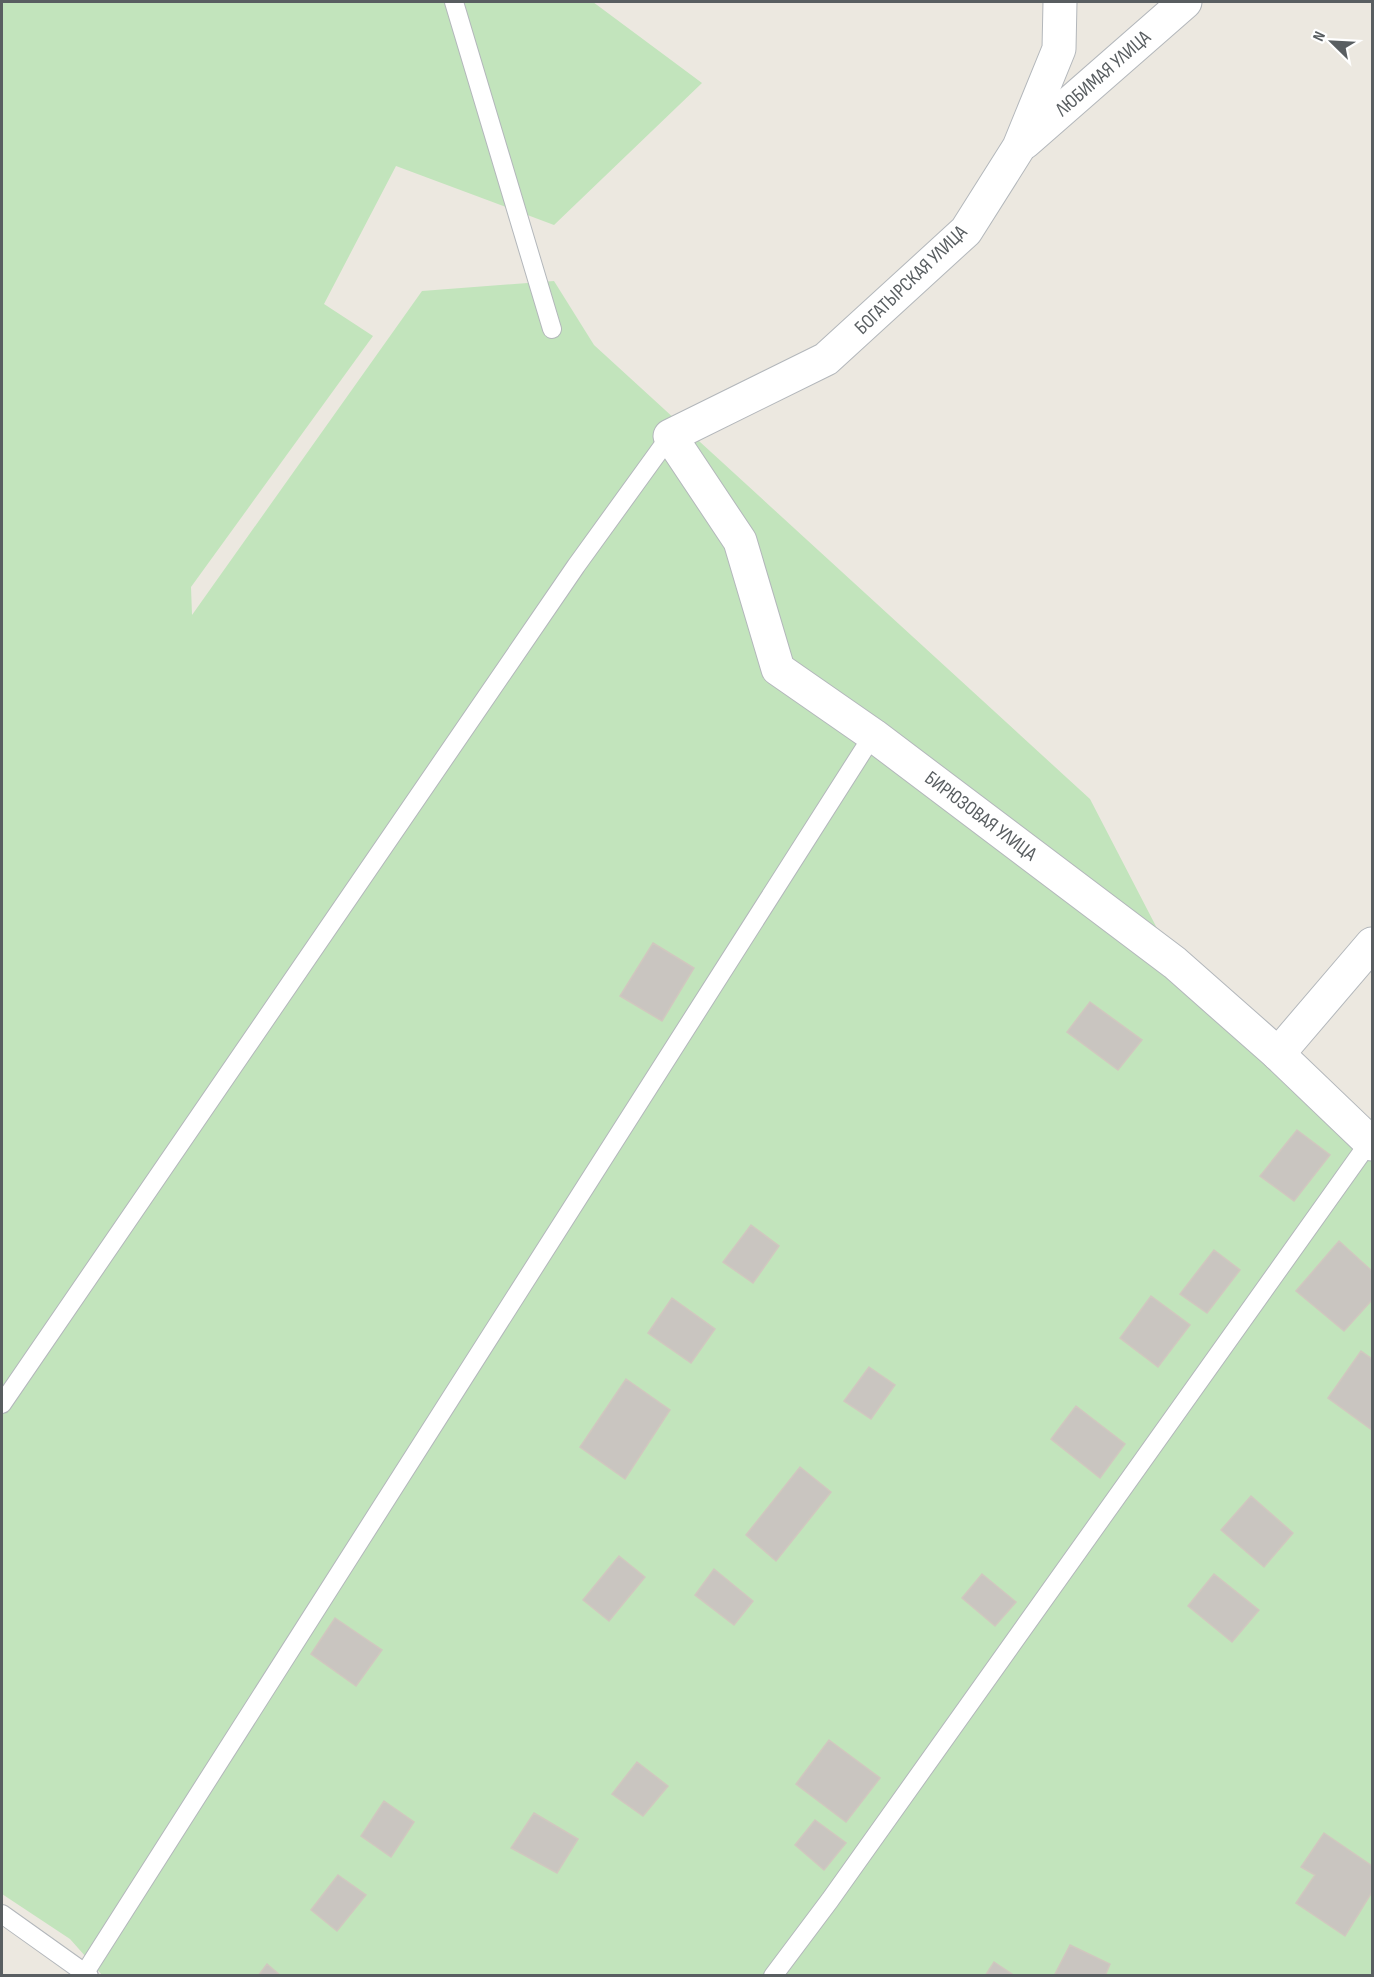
<svg xmlns="http://www.w3.org/2000/svg" width="1374" height="1977" font-family="'Sofia Sans Condensed',sans-serif">
<rect width="100%" height="100%" fill="#ece8e0"/>
<path fill="#c2e4bc" d="M 2,2 L 593,2 L 702,83 L 554,225 L 396,166 L 324,304 L 373,336 L 191,587 L 192,615 L 422,291 L 554,281 L 594,345 L 1090,799 L 1175,963 L 1372,1120 L 1372,1975 L 102,1975 L 70,1939 L 2,1894 Z"/>
<path fill="#c9c5c0" stroke="#d0c8bf" stroke-width="1.5" d="M 653,943 L 694,968 L 662,1021 L 620,996 Z
M 1090,1002 L 1142,1040 L 1118,1070 L 1067,1032 Z
M 1297,1130 L 1330,1155 L 1294,1201 L 1260,1176 Z
M 751,1225 L 779,1246 L 753,1283 L 723,1262 Z
M 1339,1241 L 1372,1271 L 1372,1300 L 1344,1331 L 1296,1291 Z
M 1214,1250 L 1240,1270 L 1207,1313 L 1180,1294 Z
M 1151,1296 L 1190,1325 L 1158,1367 L 1120,1338 Z
M 672,1298 L 715,1329 L 691,1363 L 648,1333 Z
M 1361,1351 L 1372,1359 L 1372,1430 L 1328,1398 Z
M 869,1367 L 895,1385 L 871,1419 L 844,1401 Z
M 626,1379 L 670,1410 L 625,1479 L 580,1447 Z
M 1076,1406 L 1125,1444 L 1100,1478 L 1051,1439 Z
M 800,1467 L 831,1492 L 776,1561 L 746,1535 Z
M 1251,1496 L 1293,1533 L 1264,1567 L 1221,1530 Z
M 619,1556 L 645,1577 L 609,1621 L 583,1600 Z
M 714,1569 L 753,1601 L 734,1625 L 695,1595 Z
M 982,1574 L 1016,1602 L 995,1626 L 962,1598 Z
M 1214,1574 L 1259,1610 L 1232,1642 L 1188,1606 Z
M 335,1618 L 382,1650 L 356,1686 L 311,1654 Z
M 829,1740 L 880,1778 L 846,1822 L 796,1784 Z
M 637,1762 L 668,1786 L 643,1816 L 612,1794 Z
M 384,1801 L 414,1822 L 391,1857 L 361,1836 Z
M 534,1813 L 578,1839 L 557,1873 L 511,1848 Z
M 815,1820 L 846,1843 L 824,1870 L 795,1845 Z
M 1324,1833 L 1372,1866 L 1372,1892 L 1345,1936 L 1296,1903 L 1315,1875 L 1301,1867 Z
M 338,1875 L 366,1895 L 337,1931 L 311,1910 Z
M 1070,1945 L 1110,1964 L 1105,1976 L 1054,1976 Z
M 994,1962 L 1015,1976 L 985,1976 Z
M 267,1964 L 281,1976 L 258,1976 Z"/>
<g fill="none" stroke-linecap="round" stroke-linejoin="round">
<g stroke="#b3b7bb" stroke-width="20">
<path id="service" d="M 454,2 L 552,329
M 2,1404 L 576,566 L 670,436
M 2,1914 L 89,1976
M 86,1971 L 873,735
M 773,1976 L 830,1900 L 1370,1141"/>
</g>
<g stroke="#b3b7bb" stroke-width="35">
<g id="minor">
<path id="s1" d="M 1060,2 L 1059,49 L 1019,147 L 966,231 L 826,359 L 670,436 L 740,541 L 778,669 L 873,735 L 1175,963 L 1278,1054 L 1372,1144"/>
<path id="s2" d="M 1025,142 L 1185,2"/>
<path d="M 1278,1054 L 1372,944"/>
</g>
</g>
<use href="#service" stroke="#fff" stroke-width="18"/>
<use href="#minor" stroke="#fff" stroke-width="33"/>
</g>
<g text-anchor="middle" dominant-baseline="central" stroke-width="4.5" stroke-linejoin="round" paint-order="stroke">
<g font-size="20" fill="#595e61" stroke="#fff">
<text stroke="none"><textPath href="#s2" startOffset="104">ЛЮБИМАЯ УЛИЦА</textPath></text>
<text transform="translate(911 280) rotate(-44)">БОГАТЫРСКАЯ УЛИЦА</text>
<text stroke="none"><textPath href="#s1" startOffset="1126">БИРЮЗОВАЯ УЛИЦА</textPath></text>
</g>
</g>
<rect width="1374" height="1977" fill="none" stroke="#595e61" stroke-width="6"/>
<g transform="translate(1332 42) rotate(294)" stroke="#ffffff" stroke-width="4.5" paint-order="stroke">
<path d="M0-4.5L10 22L0 15L-10 22Z" fill="#595e61"/>
<text y="-9" font-size="16" font-weight="bold" text-anchor="middle" fill="#595e61">N</text>
</g>
</svg>
